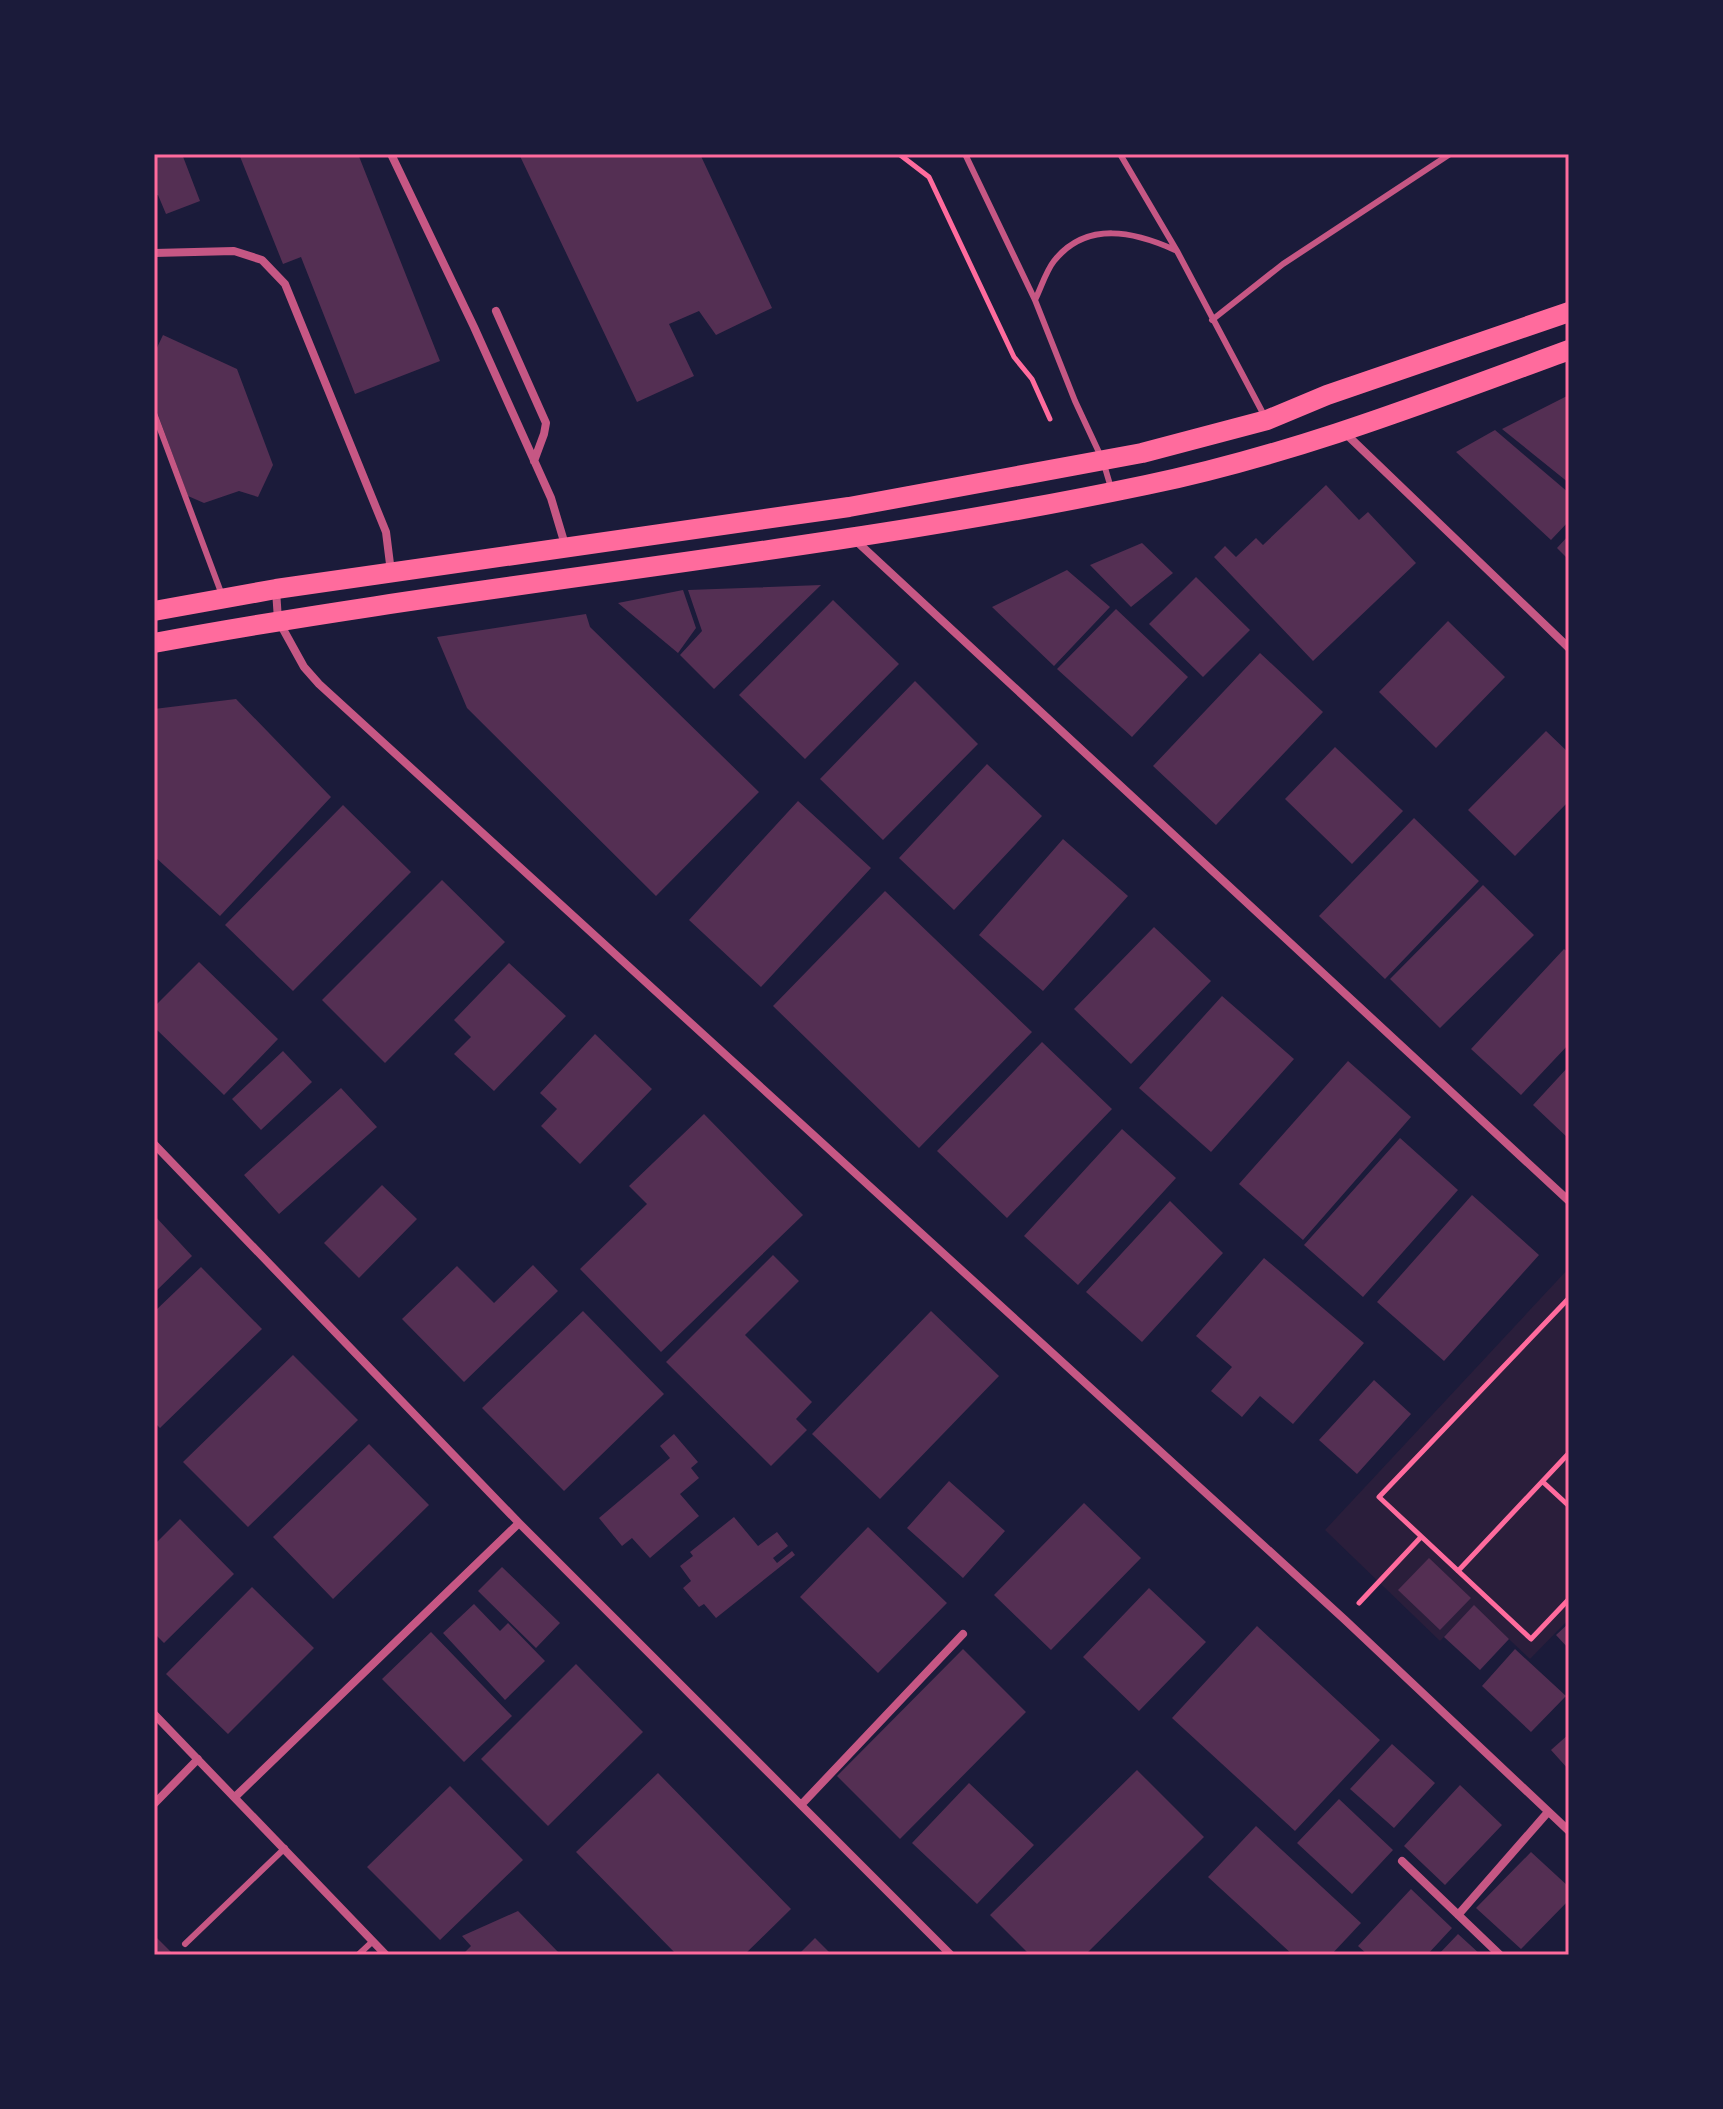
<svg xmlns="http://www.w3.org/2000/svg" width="1723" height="2109" font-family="Montserrat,sans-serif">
<rect width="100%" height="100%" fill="#1b1b3a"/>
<path fill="#2a1e3b" d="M 1569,1268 L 1569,1619 L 1530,1659 L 1474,1606 L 1440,1641 L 1325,1530 Z"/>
<path fill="#542f53" d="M 154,154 L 182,154 L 200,201 L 166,214 L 158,195 L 154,196 Z
M 239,154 L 358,154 L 440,361 L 355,394 L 301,257 L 283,264 Z
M 519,154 L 700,154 L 772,308 L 716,335 L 699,311 L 669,324 L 694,376 L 637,402 Z
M 163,335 L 237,369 L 273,465 L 258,497 L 239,491 L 204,503 L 188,496 L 154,404 L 154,354 Z
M 1569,395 L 1569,483 L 1502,429 Z
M 1495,430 L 1569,493 L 1569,521 L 1551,540 L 1456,452 Z
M 1326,485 L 1359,520 L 1368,512 L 1416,563 L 1313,661 L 1214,557 L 1225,546 L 1236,557 L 1256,538 L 1263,545 Z
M 1569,535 L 1569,560 L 1557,548 Z
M 1142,543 L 1173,573 L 1131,607 L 1090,565 Z
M 1067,570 L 1110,607 L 1054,666 L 992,607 Z
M 1196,577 L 1250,630 L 1203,677 L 1149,624 Z
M 821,585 L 714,689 L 680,655 L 702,631 L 688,590 Z
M 683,590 L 696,628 L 678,653 L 618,603 Z
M 833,600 L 899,664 L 805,759 L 739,695 Z
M 1116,609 L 1188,677 L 1132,737 L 1057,669 Z
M 586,614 L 590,627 L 759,792 L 656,896 L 467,708 L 437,637 Z
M 1448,621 L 1505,677 L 1436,748 L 1379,692 Z
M 1260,653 L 1323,712 L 1216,825 L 1153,766 Z
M 915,681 L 978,744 L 883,840 L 820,779 Z
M 236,699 L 331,797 L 220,916 L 154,856 L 154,709 Z
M 1546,731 L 1569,753 L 1569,801 L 1515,856 L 1468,810 Z
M 1335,747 L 1403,811 L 1352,864 L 1285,799 Z
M 987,764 L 1042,816 L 954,910 L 899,858 Z
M 798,801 L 871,868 L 761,987 L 689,920 Z
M 343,805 L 411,872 L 293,991 L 225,925 Z
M 1414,818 L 1479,881 L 1385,979 L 1319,916 Z
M 1063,839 L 1128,896 L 1043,991 L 979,935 Z
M 442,880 L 505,942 L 385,1063 L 322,1000 Z
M 1483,885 L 1534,935 L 1440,1028 L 1390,979 Z
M 885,891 L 1032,1032 L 919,1148 L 773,1006 Z
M 1154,927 L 1211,981 L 1131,1064 L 1074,1009 Z
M 1564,949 L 1569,953 L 1569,1044 L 1521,1095 L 1471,1049 Z
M 199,962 L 278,1039 L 224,1095 L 154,1027 L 154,1007 Z
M 509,963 L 566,1016 L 494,1091 L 454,1054 L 471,1037 L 454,1020 Z
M 1222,996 L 1294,1059 L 1211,1152 L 1139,1088 Z
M 595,1034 L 652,1089 L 580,1164 L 541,1126 L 557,1109 L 540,1093 Z
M 1042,1042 L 1112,1109 L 1007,1218 L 937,1151 Z
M 283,1051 L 312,1082 L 261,1130 L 232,1099 Z
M 1348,1061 L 1411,1117 L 1303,1240 L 1239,1184 Z
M 1569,1066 L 1569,1139 L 1533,1105 Z
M 341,1088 L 377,1127 L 279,1214 L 244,1175 Z
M 704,1114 L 803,1215 L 661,1352 L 580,1269 L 647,1204 L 629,1186 Z
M 1122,1129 L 1176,1178 L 1078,1285 L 1024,1236 Z
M 1400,1138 L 1458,1190 L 1363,1297 L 1304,1245 Z
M 382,1185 L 417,1219 L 359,1278 L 324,1243 Z
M 1472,1195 L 1539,1255 L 1444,1361 L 1377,1302 Z
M 1170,1201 L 1223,1253 L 1142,1342 L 1086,1292 Z
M 154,1215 L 192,1256 L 154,1293 Z
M 773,1255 L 799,1281 L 745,1335 L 812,1402 L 796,1419 L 807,1430 L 771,1466 L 666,1362 Z
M 1264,1258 L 1364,1343 L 1293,1424 L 1260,1396 L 1242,1417 L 1211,1391 L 1232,1367 L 1196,1336 Z
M 533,1265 L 558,1291 L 464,1382 L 402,1319 L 457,1266 L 494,1303 Z
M 201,1267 L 262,1329 L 160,1428 L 154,1422 L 154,1312 Z
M 583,1311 L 664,1394 L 564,1491 L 482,1408 Z
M 931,1311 L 999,1376 L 880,1499 L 812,1434 Z
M 293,1355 L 358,1420 L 248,1527 L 183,1462 Z
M 1374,1380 L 1411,1414 L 1357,1474 L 1319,1440 Z
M 674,1434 L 698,1462 L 691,1468 L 699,1478 L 680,1494 L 699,1516 L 650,1558 L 632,1538 L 622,1546 L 599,1518 L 670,1458 L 660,1446 Z
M 369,1444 L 429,1505 L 333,1599 L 273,1537 Z
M 949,1481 L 1005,1531 L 963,1578 L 907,1528 Z
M 1084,1503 L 1141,1558 L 1051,1650 L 994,1595 Z
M 734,1517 L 758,1546 L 777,1532 L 788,1546 L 773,1558 L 777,1563 L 792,1551 L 795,1555 L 716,1618 L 704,1604 L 699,1607 L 683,1588 L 691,1581 L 680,1566 L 693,1556 L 690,1552 Z
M 180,1519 L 234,1574 L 164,1643 L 154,1633 L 154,1545 Z
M 868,1527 L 947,1603 L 878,1673 L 800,1597 Z
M 1429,1558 L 1471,1598 L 1440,1630 L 1398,1590 Z
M 502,1567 L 560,1623 L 536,1648 L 478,1591 Z
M 252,1587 L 314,1648 L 228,1734 L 166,1674 Z
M 1149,1588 L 1206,1642 L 1139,1711 L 1083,1657 Z
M 474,1604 L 500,1631 L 508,1623 L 545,1661 L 505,1700 L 443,1633 Z
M 1474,1605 L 1509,1639 L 1480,1670 L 1444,1637 Z
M 1569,1623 L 1569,1649 L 1556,1635 Z
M 1257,1626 L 1380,1740 L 1295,1831 L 1172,1718 Z
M 431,1632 L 512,1716 L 464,1762 L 382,1679 Z
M 963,1649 L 1026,1712 L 900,1839 L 837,1776 Z
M 1515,1649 L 1566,1696 L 1531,1732 L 1482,1686 Z
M 576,1664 L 643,1732 L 548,1826 L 481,1759 Z
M 1569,1734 L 1569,1770 L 1551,1750 Z
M 1392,1744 L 1435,1783 L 1394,1828 L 1350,1789 Z
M 1137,1770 L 1204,1837 L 1085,1955 L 1030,1955 L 990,1915 Z
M 658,1773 L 791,1909 L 744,1955 L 677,1955 L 576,1852 Z
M 969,1783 L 1034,1845 L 977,1904 L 912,1843 Z
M 1460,1785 L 1502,1825 L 1445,1885 L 1404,1846 Z
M 450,1786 L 523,1860 L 440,1940 L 367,1867 Z
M 1339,1799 L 1393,1850 L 1352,1894 L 1297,1843 Z
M 1256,1826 L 1361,1923 L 1331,1955 L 1293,1955 L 1208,1877 Z
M 1531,1852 L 1569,1887 L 1569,1900 L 1521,1949 L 1476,1908 Z
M 1411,1889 L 1452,1928 L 1427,1955 L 1368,1955 L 1358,1946 Z
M 518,1911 L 561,1955 L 462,1955 L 471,1946 L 462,1936 Z
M 1458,1934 L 1481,1955 L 1438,1955 Z
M 154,1935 L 174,1955 L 154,1955 Z
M 815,1938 L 832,1955 L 798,1955 Z"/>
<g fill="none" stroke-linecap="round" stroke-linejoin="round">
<path stroke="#ff6b9d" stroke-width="5" d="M 899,154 L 929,177 L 1014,357 L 1032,379 L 1050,419
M 1569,1298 L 1379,1497 L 1531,1639 L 1569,1599
M 1543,1482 L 1569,1506
M 1458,1571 L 1569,1453
M 1359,1603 L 1421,1537"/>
<path stroke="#c65784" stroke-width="6" d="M 965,154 L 1035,300 L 1075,401 L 1103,461 L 1111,488
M 1120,154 L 1177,251 L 1265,417
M 1035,300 C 1041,288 1046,271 1054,261 C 1087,220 1135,232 1175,250
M 1212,320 L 1283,264 L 1450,154
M 154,413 L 222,595
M 185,1944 L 285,1848
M 358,1955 L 373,1941"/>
<path stroke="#c65784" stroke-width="8" d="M 391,154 L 474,327 L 551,498 L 566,548
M 154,253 L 234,251 L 262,260 L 285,284 L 386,532 L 391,572
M 496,311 L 546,423 L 544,434 L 534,461
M 1345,433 L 1569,648
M 854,539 L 1569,1201
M 276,590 L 278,620 L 304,667 L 319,684 L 1344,1619 L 1569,1831
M 154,1144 L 519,1523 L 951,1955
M 154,1714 L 386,1955
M 235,1797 L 519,1523
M 154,1804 L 198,1759
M 801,1805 L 963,1634
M 1402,1861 L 1500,1955
M 1458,1915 L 1548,1812"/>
<path stroke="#ff6b9d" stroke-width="20" d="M 154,611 L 276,589 L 849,507 L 1142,453 L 1267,420 L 1327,395 L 1569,312
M 154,643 C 483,582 818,554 1146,485 C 1292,455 1430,401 1569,350"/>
</g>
<rect width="1723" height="2109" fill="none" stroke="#1b1b3a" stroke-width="312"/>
<rect x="156" y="156" width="1411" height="1797" fill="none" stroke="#ff6b9d" stroke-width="3"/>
</svg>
